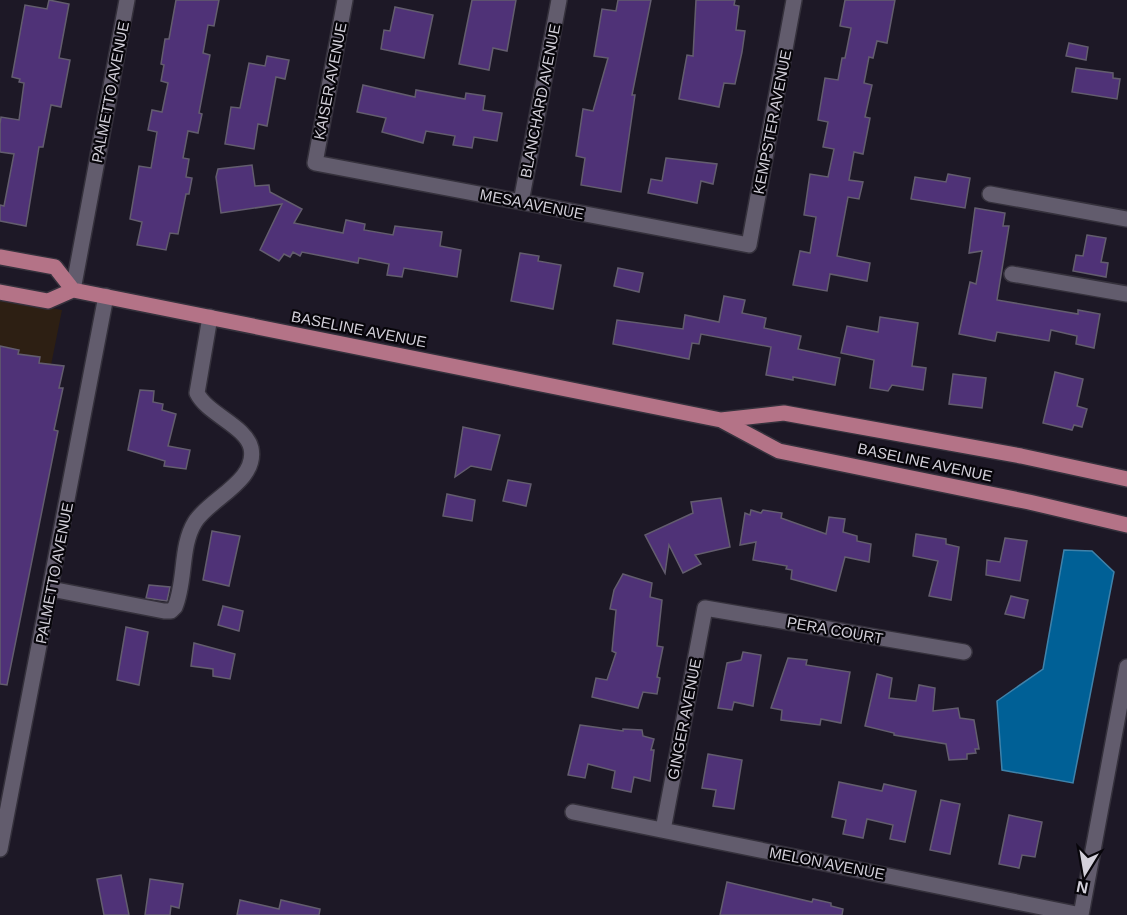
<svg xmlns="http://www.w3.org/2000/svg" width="1127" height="915" font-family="Arial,sans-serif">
<rect width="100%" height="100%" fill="#1d1826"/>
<path fill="#2d1f13" d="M 0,298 L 62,310 L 0,621 Z"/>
<path fill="#006096" stroke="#3f82aa" stroke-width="1.5" d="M 1064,550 L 1092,551 L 1114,572 L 1073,783 L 1002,770 L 997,701 L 1043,669 Z"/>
<path fill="#4f3277" stroke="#635d6e" stroke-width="1.5" d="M 49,0 L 69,4 L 59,58 L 70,60 L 61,107 L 51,105 L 43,147 L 39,147 L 26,226 L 0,221 L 0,205 L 4,206 L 14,154 L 0,152 L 0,124 L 1,117 L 19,120 L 24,83 L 19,82 L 20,79 L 12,77 L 25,5 L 47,9 Z
M 176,0 L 219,0 L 214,26 L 208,25 L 203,53 L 210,55 L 199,113 L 202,114 L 198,133 L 188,131 L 183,158 L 189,159 L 186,177 L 192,178 L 189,194 L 186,194 L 178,234 L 170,233 L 166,250 L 137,245 L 142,222 L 130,219 L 139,166 L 151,168 L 157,132 L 148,130 L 152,110 L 162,112 L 168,83 L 161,81 L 164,65 L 161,64 L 165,39 L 169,39 Z
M 472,0 L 516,0 L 507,51 L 493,48 L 489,70 L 459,64 Z
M 618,0 L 651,0 L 632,95 L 635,95 L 621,192 L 581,185 L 585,158 L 576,156 L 583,109 L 593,111 L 608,58 L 594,56 L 602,9 L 616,11 Z
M 696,0 L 735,0 L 734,5 L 739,6 L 736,30 L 745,31 L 742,52 L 735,84 L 724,83 L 719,107 L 679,99 L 687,55 L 693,56 Z
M 845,0 L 895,0 L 887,43 L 877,41 L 873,58 L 869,57 L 864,83 L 872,85 L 865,117 L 870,118 L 863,154 L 854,152 L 849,180 L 863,182 L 859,199 L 848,197 L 837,256 L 870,263 L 867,281 L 830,274 L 827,291 L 793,285 L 800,251 L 810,253 L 816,217 L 804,215 L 810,174 L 828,177 L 834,149 L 823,147 L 828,122 L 818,120 L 825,78 L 838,80 L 842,58 L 845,58 L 851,28 L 840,26 Z
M 395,7 L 433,15 L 424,58 L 381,49 L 384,30 L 390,31 Z
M 1069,43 L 1088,47 L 1086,60 L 1066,56 Z
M 267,56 L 289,60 L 285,79 L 276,77 L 267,126 L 258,124 L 254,149 L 225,144 L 231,107 L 240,108 L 249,63 L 265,66 Z
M 1076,68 L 1113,73 L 1113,78 L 1120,79 L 1117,99 L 1072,92 Z
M 363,85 L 415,97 L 416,90 L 465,99 L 466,93 L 485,96 L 483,110 L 502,113 L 497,141 L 474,137 L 472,148 L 453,145 L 455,136 L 426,131 L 423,143 L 382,132 L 386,118 L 357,112 Z
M 666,158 L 717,164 L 713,184 L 701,181 L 697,203 L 648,193 L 651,179 L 662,181 Z
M 252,165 L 255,186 L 269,185 L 270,192 L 302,209 L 294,223 L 343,233 L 346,220 L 365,224 L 364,230 L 393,235 L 395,226 L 442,232 L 440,246 L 461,250 L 457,277 L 404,268 L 402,277 L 387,275 L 389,264 L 359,258 L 358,263 L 302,252 L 300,256 L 293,252 L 290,257 L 284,254 L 279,261 L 260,250 L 282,204 L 221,213 L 216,177 L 218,169 Z
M 948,174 L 970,178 L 965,208 L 911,199 L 915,177 L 946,182 Z
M 975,208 L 1005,213 L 1003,226 L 1009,226 L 997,300 L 1078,314 L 1078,310 L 1100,314 L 1094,348 L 1076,344 L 1077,336 L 1051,330 L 1049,341 L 997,332 L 995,341 L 959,334 L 970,282 L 976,284 L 982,251 L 969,253 Z
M 1087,235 L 1106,238 L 1101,262 L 1108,263 L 1106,277 L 1073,271 L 1076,255 L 1083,256 Z
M 520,253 L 539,256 L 538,261 L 561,265 L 553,309 L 511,301 Z
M 618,268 L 643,273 L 639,292 L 614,286 Z
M 724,296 L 745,300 L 742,313 L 766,318 L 764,328 L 801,336 L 798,349 L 840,358 L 835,385 L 793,377 L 793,380 L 766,375 L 771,347 L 701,334 L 699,344 L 692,343 L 689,359 L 613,344 L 617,320 L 683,329 L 685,315 L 719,322 Z
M 880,317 L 918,323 L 912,366 L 926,368 L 923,390 L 892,385 L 888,391 L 870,388 L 874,360 L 841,353 L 847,326 L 878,332 Z
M 0,346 L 19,350 L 18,354 L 40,357 L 39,363 L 64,366 L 59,388 L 63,388 L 54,430 L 58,431 L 7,685 L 0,684 Z
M 1055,372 L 1083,379 L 1077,406 L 1087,409 L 1082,427 L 1074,425 L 1072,430 L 1043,423 Z
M 953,374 L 986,378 L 982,408 L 949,404 Z
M 140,390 L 154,391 L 153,402 L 163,404 L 162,410 L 176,414 L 168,446 L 190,450 L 186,469 L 164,466 L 165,461 L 128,450 Z
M 463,427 L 500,435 L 491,470 L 471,466 L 455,477 Z
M 508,480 L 531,484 L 526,506 L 503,501 Z
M 447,494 L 475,500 L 472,521 L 443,516 Z
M 721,498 L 730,547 L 695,555 L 701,564 L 683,573 L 669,545 L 665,573 L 645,535 L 693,513 L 691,502 Z
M 751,510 L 761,513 L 763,510 L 782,513 L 781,518 L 826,534 L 829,517 L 845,519 L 843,532 L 857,536 L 857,541 L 871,544 L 869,562 L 845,557 L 836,591 L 791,579 L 792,570 L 786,569 L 787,566 L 753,560 L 756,542 L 740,545 L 745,513 L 750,515 Z
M 212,531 L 240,536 L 229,586 L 203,580 Z
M 916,534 L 946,539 L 946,544 L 959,547 L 951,600 L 929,596 L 938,561 L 913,556 Z
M 1005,538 L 1027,541 L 1020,581 L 986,575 L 987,560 L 1000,562 Z
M 623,574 L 652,583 L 650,597 L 662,600 L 657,646 L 663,647 L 657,677 L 660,678 L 657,694 L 643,692 L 638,708 L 592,697 L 596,678 L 607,680 L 616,653 L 612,651 L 616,610 L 610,609 L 614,590 Z
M 149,585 L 170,587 L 167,601 L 146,598 Z
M 1011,596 L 1028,600 L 1024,618 L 1005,614 Z
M 223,606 L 243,611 L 239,631 L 218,625 Z
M 126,627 L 148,632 L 139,685 L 117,680 Z
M 194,643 L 235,654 L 230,679 L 213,676 L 213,669 L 191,666 Z
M 743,652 L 761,655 L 753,706 L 734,702 L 732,710 L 718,708 L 727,663 L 741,660 Z
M 788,658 L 807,660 L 806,665 L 850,672 L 841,723 L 821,719 L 820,725 L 781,720 L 782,710 L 771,708 Z
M 877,674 L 892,678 L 889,698 L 916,701 L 919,685 L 935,688 L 933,711 L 958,708 L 960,718 L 974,720 L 979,749 L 975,749 L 976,753 L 967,754 L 967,759 L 949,760 L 946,744 L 894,735 L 894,733 L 865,726 Z
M 580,725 L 623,731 L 623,729 L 642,730 L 643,736 L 654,739 L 651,750 L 654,750 L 650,781 L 634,777 L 631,792 L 612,788 L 615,771 L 588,764 L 585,778 L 568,775 Z
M 708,754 L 742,760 L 734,809 L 713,806 L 716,790 L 702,788 Z
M 839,782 L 882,791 L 884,784 L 916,791 L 905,842 L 890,839 L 893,825 L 867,819 L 863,838 L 843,834 L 846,820 L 832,817 Z
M 941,800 L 960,804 L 950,854 L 930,850 Z
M 1009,815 L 1042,822 L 1035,857 L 1022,855 L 1019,868 L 999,864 Z
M 121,875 L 129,915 L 104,915 L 97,879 Z
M 150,879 L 183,884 L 179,908 L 171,906 L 170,915 L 145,915 Z
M 727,882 L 812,902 L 813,899 L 831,903 L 831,906 L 843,909 L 842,915 L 720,915 Z
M 240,900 L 279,909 L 281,900 L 320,909 L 319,915 L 237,915 Z"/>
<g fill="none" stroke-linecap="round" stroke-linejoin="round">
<g stroke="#35313c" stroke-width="18">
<path id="minor" d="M 345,0 L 315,163 L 749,245 L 794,0
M 990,194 L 1127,219
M 521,202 L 559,0
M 1012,274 L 1127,294
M 73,290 L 127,0
M 51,589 L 164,611 L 171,611 L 175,607 C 186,581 180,546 195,522 C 209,499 258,481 251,448 C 246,426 207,414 197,393 L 210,317
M 573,812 L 1081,915
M 663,830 L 705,608 L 964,652
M 0,849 L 106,296
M 1081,915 L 1127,667"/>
</g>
<g stroke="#35313c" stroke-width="18">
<path id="major" d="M 0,257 L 55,267 L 73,290 L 721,420 L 779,451 L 1029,502 L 1127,525
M 0,292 L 48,301 L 73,290
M 721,420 L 784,413 L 1021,456 L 1127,479"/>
</g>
<use href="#minor" stroke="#625c6d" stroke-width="15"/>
<use href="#major" stroke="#b47387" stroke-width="15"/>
</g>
<g text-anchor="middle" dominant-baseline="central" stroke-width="4.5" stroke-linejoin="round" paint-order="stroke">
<g font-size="15" fill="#d3d0da" stroke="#07050a">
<text transform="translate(330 81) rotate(-79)">KAISER AVENUE</text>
<text transform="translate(110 92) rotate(-79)">PALMETTO AVENUE</text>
<text transform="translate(540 101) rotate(-79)">BLANCHARD AVENUE</text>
<text transform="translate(772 122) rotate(-79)">KEMPSTER AVENUE</text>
<text transform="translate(532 204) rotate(11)">MESA AVENUE</text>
<text transform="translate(359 329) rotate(11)">BASELINE AVENUE</text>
<text transform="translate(925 462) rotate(12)">BASELINE AVENUE</text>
<text transform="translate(54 573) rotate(-79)">PALMETTO AVENUE</text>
<text transform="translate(835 630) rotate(10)">PERA COURT</text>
<text transform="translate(684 719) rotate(-79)">GINGER AVENUE</text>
<text transform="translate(827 863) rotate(11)">MELON AVENUE</text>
</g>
</g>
<g transform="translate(1085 873) rotate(191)" stroke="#07050a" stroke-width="4.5" paint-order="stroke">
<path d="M0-4.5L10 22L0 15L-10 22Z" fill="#d3d0da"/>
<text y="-9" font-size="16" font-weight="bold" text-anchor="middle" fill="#d3d0da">N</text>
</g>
</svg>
